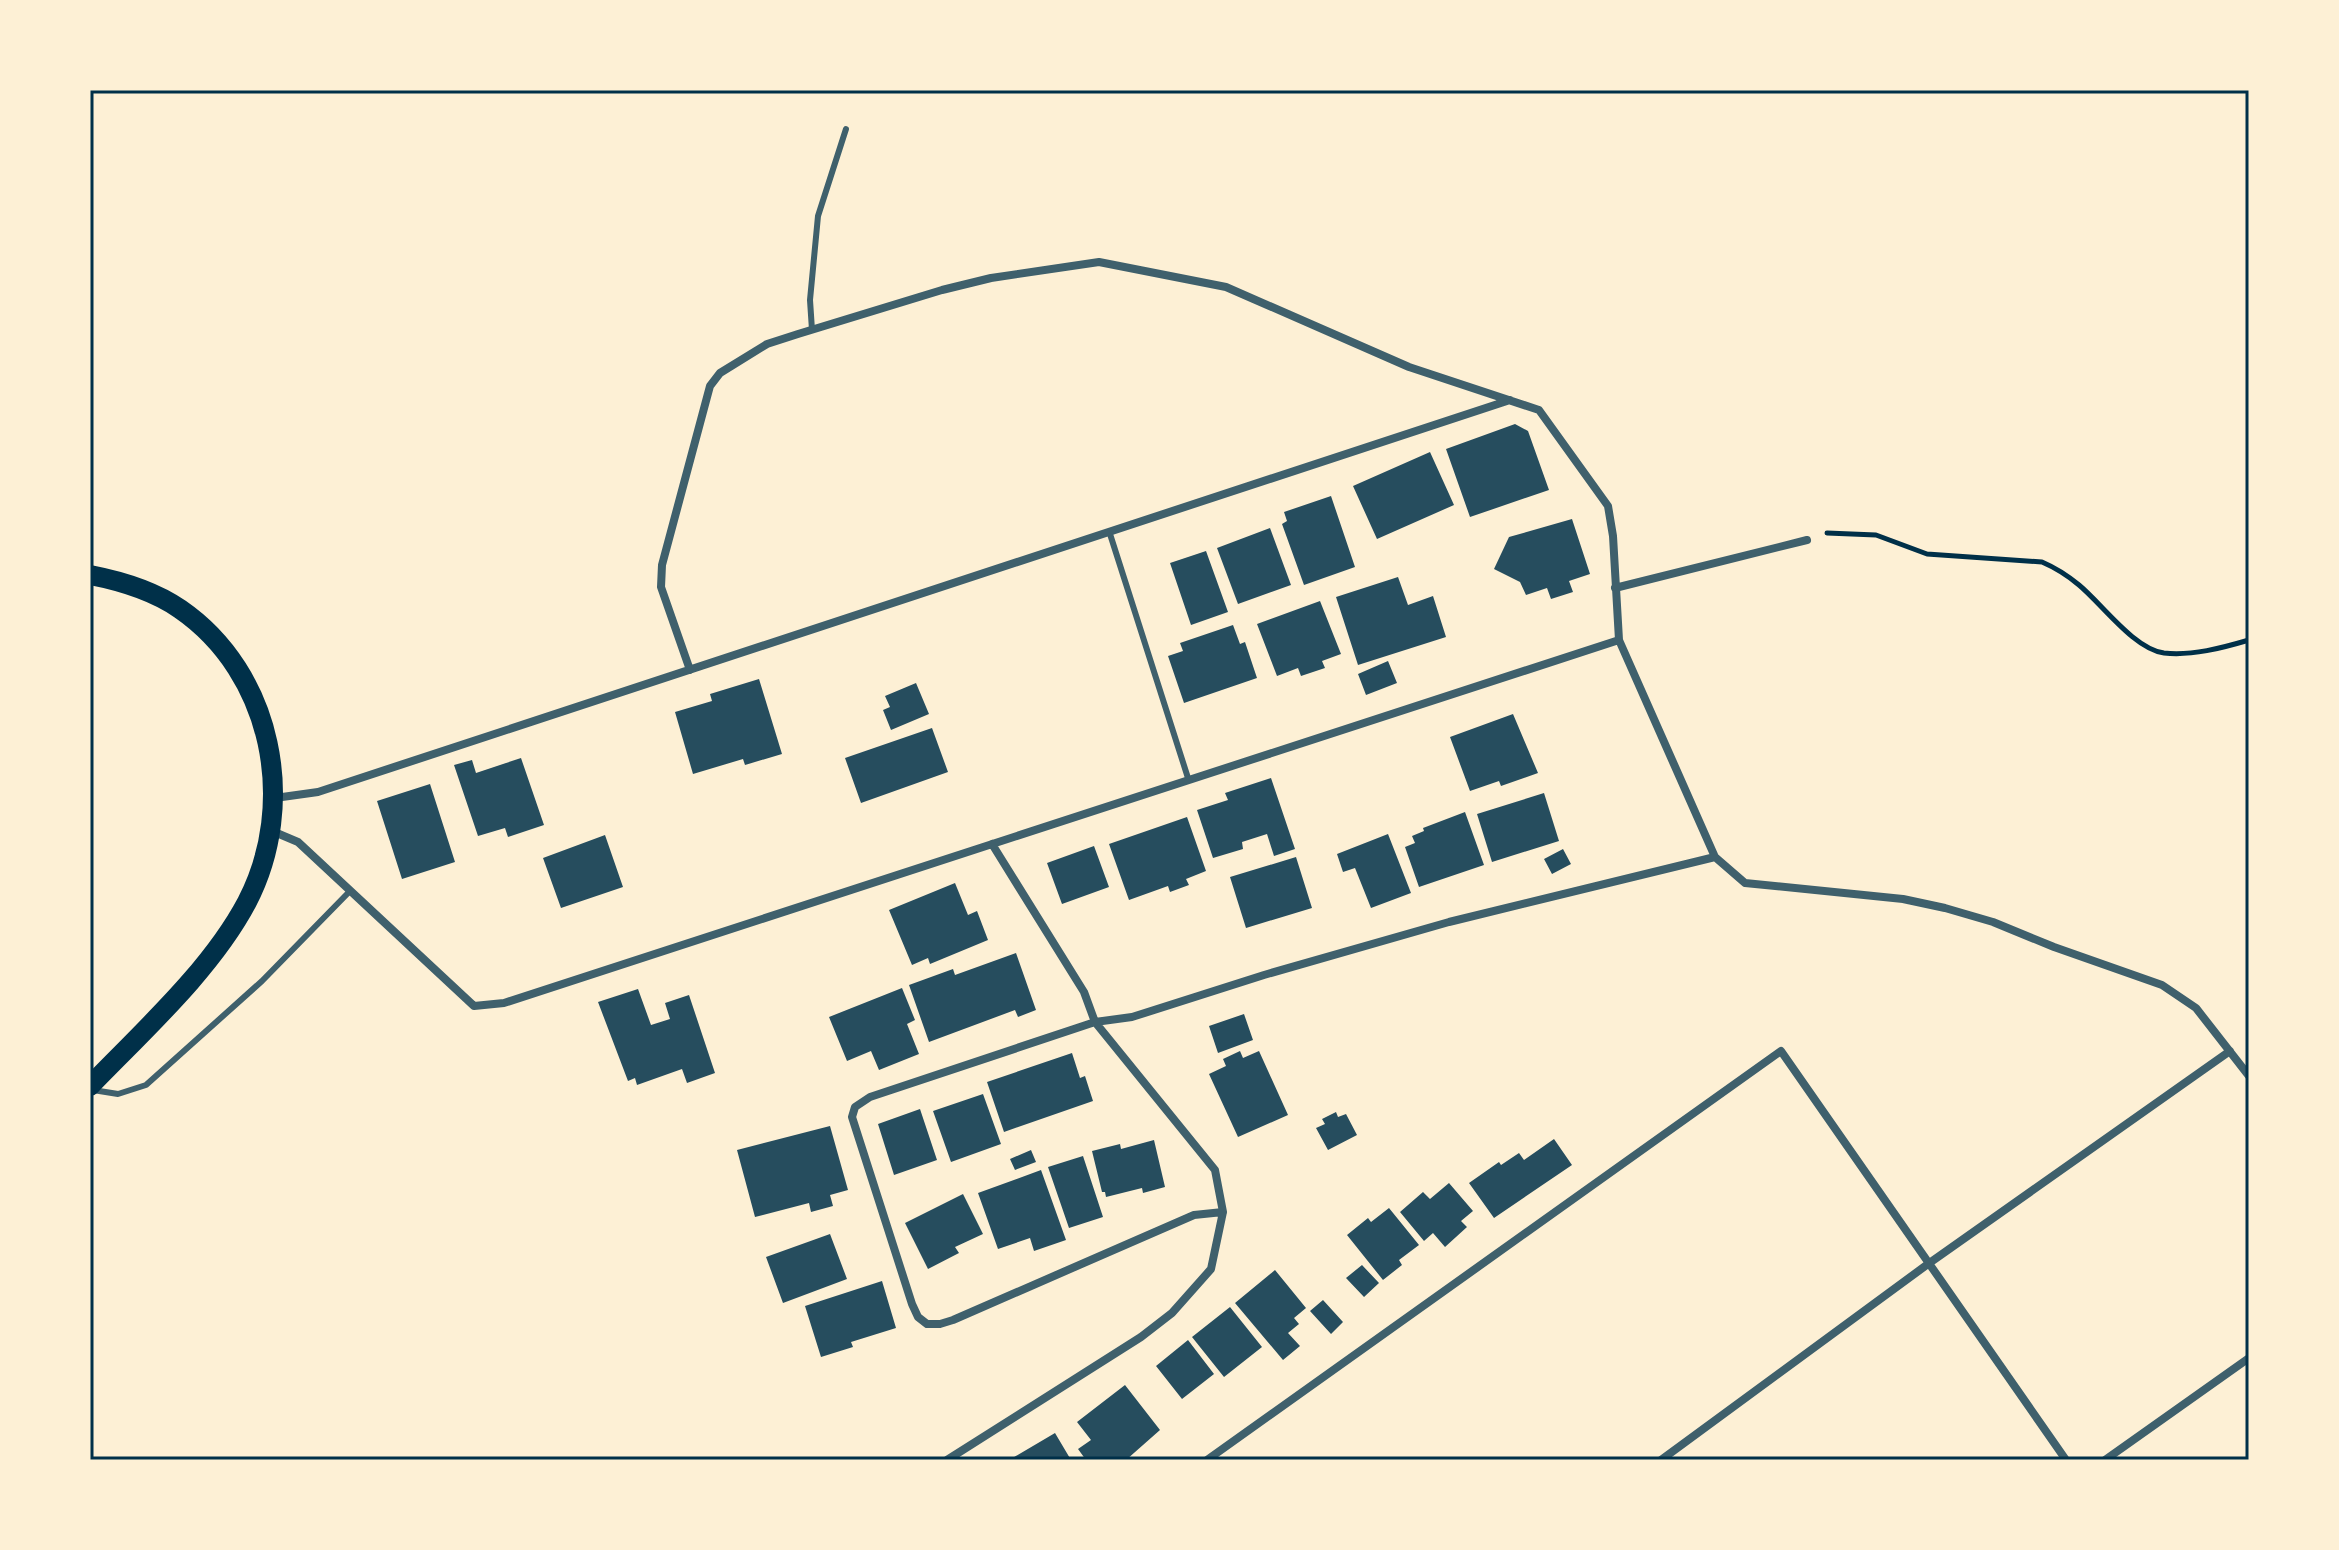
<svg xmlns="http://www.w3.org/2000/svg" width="2339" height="1550" font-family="Mulish,sans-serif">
<rect width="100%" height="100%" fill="#fdf0d5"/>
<path fill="#264d5e" d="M 1515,424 L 1528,431 L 1549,490 L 1470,517 L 1446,449 Z
M 1430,452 L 1454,505 L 1377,539 L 1353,486 Z
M 1331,496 L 1355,567 L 1304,585 L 1282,524 L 1287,521 L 1284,512 Z
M 1572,519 L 1590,574 L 1569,581 L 1573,592 L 1551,599 L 1547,588 L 1526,595 L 1520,582 L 1494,569 L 1509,537 Z
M 1270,528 L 1291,585 L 1238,604 L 1217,548 Z
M 1206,551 L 1228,612 L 1191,625 L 1170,563 Z
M 1398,577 L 1408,605 L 1433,596 L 1446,637 L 1358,665 L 1336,597 Z
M 1320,601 L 1341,654 L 1322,661 L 1325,668 L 1301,676 L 1298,668 L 1277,676 L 1257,624 Z
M 1233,625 L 1240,644 L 1245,642 L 1257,678 L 1184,703 L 1168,656 L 1183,651 L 1180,643 Z
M 1388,661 L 1397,683 L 1366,695 L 1358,674 Z
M 759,679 L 782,754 L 745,765 L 743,759 L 693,774 L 675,712 L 712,701 L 710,694 Z
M 916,683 L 929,714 L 891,730 L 883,710 L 890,707 L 885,696 Z
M 1513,714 L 1538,773 L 1501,786 L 1499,781 L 1470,791 L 1450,737 Z
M 932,728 L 948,772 L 861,803 L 845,758 Z
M 521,758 L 544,825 L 508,837 L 505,828 L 478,836 L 454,765 L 472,760 L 476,773 Z
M 1271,778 L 1295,849 L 1274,856 L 1267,834 L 1242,842 L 1243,849 L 1213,858 L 1197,810 L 1228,800 L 1225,793 Z
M 430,784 L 455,862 L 402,879 L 377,801 Z
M 1544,793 L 1559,841 L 1492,862 L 1477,814 Z
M 1465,812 L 1484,865 L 1419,887 L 1405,847 L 1415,843 L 1412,836 L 1424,831 L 1423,828 Z
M 1187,817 L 1206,871 L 1186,879 L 1189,885 L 1170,892 L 1168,886 L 1129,900 L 1109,844 Z
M 1388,834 L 1411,893 L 1371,908 L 1355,868 L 1343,872 L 1337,854 Z
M 605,835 L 623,887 L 561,908 L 543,858 Z
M 1094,846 L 1109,887 L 1062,904 L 1047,863 Z
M 1563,849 L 1571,864 L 1552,874 L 1544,859 Z
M 1296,857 L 1312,908 L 1246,928 L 1230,877 Z
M 955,883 L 968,915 L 977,911 L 988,940 L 930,964 L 928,958 L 912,965 L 889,910 Z
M 1016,953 L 1036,1010 L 1018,1017 L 1015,1010 L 929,1042 L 909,985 L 953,969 L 955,975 Z
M 902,988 L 915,1020 L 907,1024 L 919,1054 L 879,1070 L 871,1051 L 847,1061 L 829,1017 Z
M 638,989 L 651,1025 L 670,1019 L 665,1003 L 689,995 L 715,1073 L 687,1083 L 682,1069 L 637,1085 L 635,1078 L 628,1081 L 598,1002 Z
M 1244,1014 L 1253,1040 L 1218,1053 L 1209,1026 Z
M 1240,1051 L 1243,1058 L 1259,1051 L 1288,1115 L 1238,1137 L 1209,1074 L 1226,1066 L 1223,1059 Z
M 1072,1053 L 1080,1078 L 1085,1076 L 1093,1101 L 1004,1132 L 987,1082 Z
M 983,1094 L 1001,1144 L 951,1162 L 933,1111 Z
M 920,1109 L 937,1160 L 894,1175 L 878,1124 Z
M 1336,1112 L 1338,1117 L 1346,1114 L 1357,1135 L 1328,1150 L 1316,1128 L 1325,1124 L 1322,1119 Z
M 830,1126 L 848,1190 L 830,1195 L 833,1206 L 811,1212 L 809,1203 L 755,1217 L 737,1150 Z
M 1554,1139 L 1572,1165 L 1494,1218 L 1469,1183 L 1499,1162 L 1501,1165 L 1519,1153 L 1524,1160 Z
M 1154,1140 L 1165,1187 L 1143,1193 L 1142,1188 L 1106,1197 L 1105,1192 L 1102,1192 L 1092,1151 L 1120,1144 L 1121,1149 Z
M 1031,1150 L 1036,1162 L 1015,1170 L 1010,1159 Z
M 1083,1156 L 1103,1217 L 1069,1228 L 1048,1167 Z
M 1041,1170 L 1066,1240 L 1034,1251 L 1030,1238 L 998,1249 L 978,1193 Z
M 1449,1183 L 1473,1211 L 1461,1221 L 1467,1227 L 1445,1247 L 1433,1233 L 1424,1241 L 1400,1212 L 1423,1192 L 1430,1199 Z
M 963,1194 L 983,1234 L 955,1247 L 959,1253 L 928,1269 L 905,1223 Z
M 1389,1208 L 1419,1245 L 1399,1260 L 1402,1265 L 1383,1280 L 1347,1235 L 1368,1218 L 1371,1222 Z
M 830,1234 L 847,1279 L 783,1303 L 766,1257 Z
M 1362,1265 L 1379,1283 L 1364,1297 L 1346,1278 Z
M 1275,1270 L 1306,1308 L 1294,1318 L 1299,1324 L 1288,1333 L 1300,1346 L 1283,1360 L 1235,1303 Z
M 882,1281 L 896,1328 L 851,1342 L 853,1347 L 821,1357 L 805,1306 Z
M 1323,1300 L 1343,1322 L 1331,1334 L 1310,1311 Z
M 1230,1307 L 1262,1347 L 1224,1377 L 1192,1337 Z
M 1188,1340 L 1214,1374 L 1182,1399 L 1156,1366 Z
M 1125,1385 L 1160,1430 L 1126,1460 L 1086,1460 L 1078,1449 L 1091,1440 L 1077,1422 Z
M 1055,1433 L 1071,1460 L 1009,1460 Z"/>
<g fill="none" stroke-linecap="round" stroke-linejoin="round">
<path stroke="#003049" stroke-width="5" d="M 1827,533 L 1876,535 L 1927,554 L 2042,562 C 2056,568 2067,575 2079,585 C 2102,604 2134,649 2164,653 C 2192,656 2222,648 2249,640"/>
<path stroke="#3f606c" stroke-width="6" d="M 812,330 L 810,300 L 818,216 L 846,129
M 1110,534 L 1188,778
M 93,1090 L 118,1094 L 146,1085 L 262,981 L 350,891"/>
<path stroke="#3f606c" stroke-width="8" d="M 1615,588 L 1807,540
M 690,670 L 661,587 L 662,565 L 710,386 L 720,373 L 767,344 L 798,334 L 942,290 L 991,278 L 1099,262 L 1226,287 L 1409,367 L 1539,410 L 1608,506 L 1613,536 L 1619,640 L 1715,857 L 1745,883 L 1903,899 L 1945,908 L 1993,922 L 2054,947 L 2162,985 L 2196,1008 L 2249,1076
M 275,798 L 318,792 L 1510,400
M 272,831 L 298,842 L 474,1006 L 504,1003 L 1619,640
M 1223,1212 L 1194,1215 L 953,1320 L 940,1324 L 927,1324 L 918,1317 L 912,1304 L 852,1117 L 855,1107 L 870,1097 L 1095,1022 L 1132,1017 L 1264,975 L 1449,922 L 1715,857
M 947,1460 L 1141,1337 L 1172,1313 L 1211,1269 L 1223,1212 L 1215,1170 L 1095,1022 L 1084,992 L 992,844
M 1207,1460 L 1781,1051 L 2066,1460
M 1661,1460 L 1928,1264 L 2230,1051
M 2105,1460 L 2249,1358"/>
<path stroke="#003049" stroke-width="20" d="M 90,575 C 121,581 154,591 180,609 C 273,673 298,804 247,902 C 211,970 143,1031 90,1086"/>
</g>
<rect width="2339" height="1550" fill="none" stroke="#fdf0d5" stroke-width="184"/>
<rect x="92" y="92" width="2155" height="1366" fill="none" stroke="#003049" stroke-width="3"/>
</svg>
